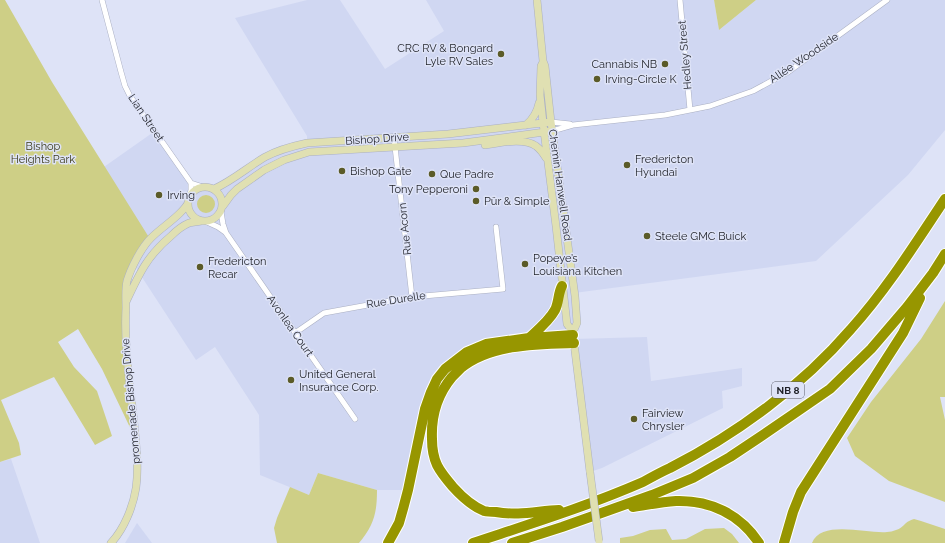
<svg xmlns="http://www.w3.org/2000/svg" width="945" height="543" font-family="Raleway,sans-serif">
<rect width="100%" height="100%" fill="#dee3f7"/>
<path fill="#d0d7f2" d="M 307,0 L 340,0 L 385,69 L 444,31 L 426,0 L 714,0 L 719,30 L 756,0 L 945,0 L 945,130 L 908,175 L 816,261 L 574,293 L 577,315 L 573,337 L 486,344 L 437,379 L 408,490 L 377,490 L 318,473 L 309,495 L 260,475 L 259,415 L 215,347 L 196,360 L 134,265 L 101,169 L 155,131 L 191,183 L 203,187 L 209,187 L 214,189 L 253,165 L 307,143 L 307,136 L 235,18 Z
M 647,337 L 651,381 L 742,368 L 742,386 L 722,391 L 723,408 L 602,468 L 590,472 L 573,339 Z
M 11,459 L 40,543 L 0,543 L 0,462 Z
M 137,523 L 152,543 L 125,543 Z"/>
<path fill="#cecf86" d="M 0,0 L 5,0 L 52,82 L 150,239 L 141,251 L 125,291 L 136,440 L 102,369 L 78,329 L 58,342 L 74,367 L 97,391 L 112,436 L 95,445 L 54,377 L 1,400 L 19,443 L 21,455 L 0,462 Z
M 714,0 L 756,0 L 719,30 Z
M197 204a9 9 0 1 1 18 0a9 9 0 1 1-18 0Z
M 945,301 L 945,397 L 940,397 L 945,420 L 945,502 L 889,481 L 855,456 L 847,438 L 871,402 L 921,339 Z
M 318,473 L 377,490 C 377,513 374,525 359,543 L 277,543 L 274,528 L 277,518 L 290,487 L 309,495 Z
M 914,519 L 921,521 L 945,529 L 945,543 L 812,543 C 821,519 868,534 887,532 C 890,532 893,531 896,530 C 900,529 903,526 906,523 C 908,521 911,520 914,519 Z
M 724,528 L 732,534 L 739,543 L 620,543 L 620,538 L 633,536 L 650,530 L 666,529 L 672,540 L 686,539 L 705,529 Z"/>
<g fill="none" stroke-linecap="round" stroke-linejoin="round">
<g stroke="#abb0c3" stroke-width="6">
<path id="street" d="M 102,0 L 121,72 L 125,86 L 130,96 L 191,183 L 203,187
M 680,0 L 690,110
M 551,122 L 570,124
M 552,131 L 573,125 L 665,115 L 710,106 L 753,91 L 788,72 L 887,0
M 394,138 L 412,297
M 189,198 L 191,190 L 191,183
M 221,212 L 223,224 L 226,233 L 355,419
M 207,222 L 218,227 L 225,232
M 295,333 L 324,313 L 412,297 L 503,289 L 496,227"/>
</g>
<g stroke="#abb0c3" stroke-width="8">
<path id="secondary" d="M 537,0 L 543,61 L 545,66 L 551,122 L 575,296 L 577,323 L 573,332 L 573,335 L 590,472
M 543,62 L 541,66 L 540,95 L 543,123 L 556,226 L 567,324 L 573,332
M 526,125 C 533,119 537,113 539,103
M 485,145 C 500,143 523,137 536,146 C 540,149 543,153 546,158
M188 204a17 17 0 1 1 34 0a17 17 0 1 1-34 0Z
M 214,189 C 232,181 248,167 265,157 C 278,150 293,146 307,143 L 448,134 L 551,122
M 223,206 L 231,195 L 237,189 L 264,170 L 284,160 L 309,152 L 463,143 L 552,131
M 126,302 C 139,274 147,256 171,236 C 176,231 182,226 189,223 C 192,222 197,222 201,221
M 111,543 C 124,529 133,507 136,488 C 139,467 136,444 134,422 C 130,384 124,346 126,308 C 126,298 125,290 127,281 C 131,268 141,248 151,238 C 160,229 171,222 180,213 C 183,210 186,207 188,203"/>
</g>
<g stroke="#fff" stroke-width="12">
<path id="highway" d="M 529,338 C 538,330 549,321 555,310 C 559,302 558,293 562,286
M 633,507 C 647,505 661,502 676,501 C 710,500 740,514 759,543
M 559,510 C 537,511 519,516 496,512 C 492,512 488,512 484,511 C 472,506 462,497 453,487 C 447,480 441,473 437,465 C 433,456 432,448 432,439 C 431,416 437,395 452,377 C 455,374 458,371 461,368 C 490,344 537,344 574,343
M 388,543 L 399,523 L 403,509 L 408,490 L 425,409 L 431,392 L 437,379 L 445,369 L 467,352 L 486,344 L 529,338 L 573,335
M 473,543 C 530,524 588,506 643,482 C 652,477 661,472 670,468 C 737,434 802,386 851,329 C 887,289 915,244 945,199
M 512,543 L 562,527 L 652,495 L 693,478 L 730,457 L 760,437 L 830,389 L 871,349 L 907,307 L 933,273 L 945,254
M 784,543 L 793,512 L 801,492 L 903,333 L 920,298"/>
</g>
<use href="#street" stroke="#fff" stroke-width="5"/>
<use href="#secondary" stroke="#e0e0b2" stroke-width="7"/>
<use href="#highway" stroke="#979600" stroke-width="10"/>
<g stroke="#abb0c3" stroke-width="8" stroke-linecap="butt">
<path id="secondary-bridge" d="M 590,472 L 599,541"/>
</g>
<use href="#secondary-bridge" stroke="#e0e0b2" stroke-width="7"/>
</g>
<g fill="#5b5b28" stroke="#dee3f7" stroke-width="1.5">
<circle cx="501" cy="54" r="4"/>
<circle cx="665" cy="64" r="4"/>
<circle cx="597" cy="79" r="4"/>
<circle cx="627" cy="165" r="4"/>
<circle cx="342" cy="171" r="4"/>
<circle cx="432" cy="174" r="4"/>
<circle cx="476" cy="189" r="4"/>
<circle cx="159" cy="195" r="4"/>
<circle cx="476" cy="201" r="4"/>
<circle cx="647" cy="236" r="4"/>
<circle cx="525" cy="264" r="4"/>
<circle cx="200" cy="267" r="4"/>
<circle cx="291" cy="380" r="4"/>
<circle cx="634" cy="419" r="4"/>
</g>
<g text-anchor="middle" dominant-baseline="central" stroke-width="3" stroke-linejoin="round" paint-order="stroke">
<rect fill="#dee3f7" stroke="#585b66" stroke-width="1" x="772" y="382" width="32" height="16" rx="3"/>
<g font-size="10" font-weight="bold" fill="#1f2128">
<text x="788" y="390">NB 8</text>
</g>
<g font-size="11" fill="#1f2128" stroke="#dee3f7" text-anchor="start">
<text x="493" y="48" text-anchor="end">CRC RV &amp; Bongard<tspan x="493" dy="13">Lyle RV Sales</tspan></text>
<text x="657" y="64" text-anchor="end">Cannabis NB</text>
<text x="605" y="79">Irving-Circle K</text>
<text x="635" y="159">Fredericton<tspan x="635" dy="13">Hyundai</tspan></text>
<text x="350" y="171">Bishop Gate</text>
<text x="440" y="174">Que Padre</text>
<text x="468" y="189" text-anchor="end">Tony Pepperoni</text>
<text x="167" y="195">Irving</text>
<text x="484" y="201">Pür &amp; Simple</text>
<text x="655" y="236">Steele GMC Buick</text>
<text x="533" y="258">Popeye’s<tspan x="533" dy="13">Louisiana Kitchen</tspan></text>
<text x="208" y="261">Fredericton<tspan x="208" dy="13">Recar</tspan></text>
<text x="299" y="374">United General<tspan x="299" dy="13">Insurance Corp.</tspan></text>
<text x="642" y="413">Fairview<tspan x="642" dy="13">Chrysler</tspan></text>
</g>
<g font-size="11" fill="#1f2128" stroke="#dee3f7">
<text transform="translate(685 55) rotate(-95)">Hedley Street</text>
<text transform="translate(804 58) rotate(-34)">Allée Woodside</text>
<text transform="translate(146 118) rotate(56)">Lian Street</text>
<text transform="translate(377 139) rotate(-4)">Bishop Drive</text>
<text transform="translate(560 185) rotate(82)">Chemin Hanwell Road</text>
<text transform="translate(405 229) rotate(-96)">Rue Acorn</text>
<text transform="translate(396 300) rotate(-9)">Rue Durelle</text>
<text transform="translate(290 326) rotate(55)">Avonlea Court</text>
<text transform="translate(131 401) rotate(-95)">promenade Bishop Drive</text>
</g>
<g font-size="11" fill="#3a3a18" stroke="#dee3f7">
<text x="43" y="146">Bishop<tspan x="43" dy="13">Heights Park</tspan></text>
</g>
</g>
</svg>
